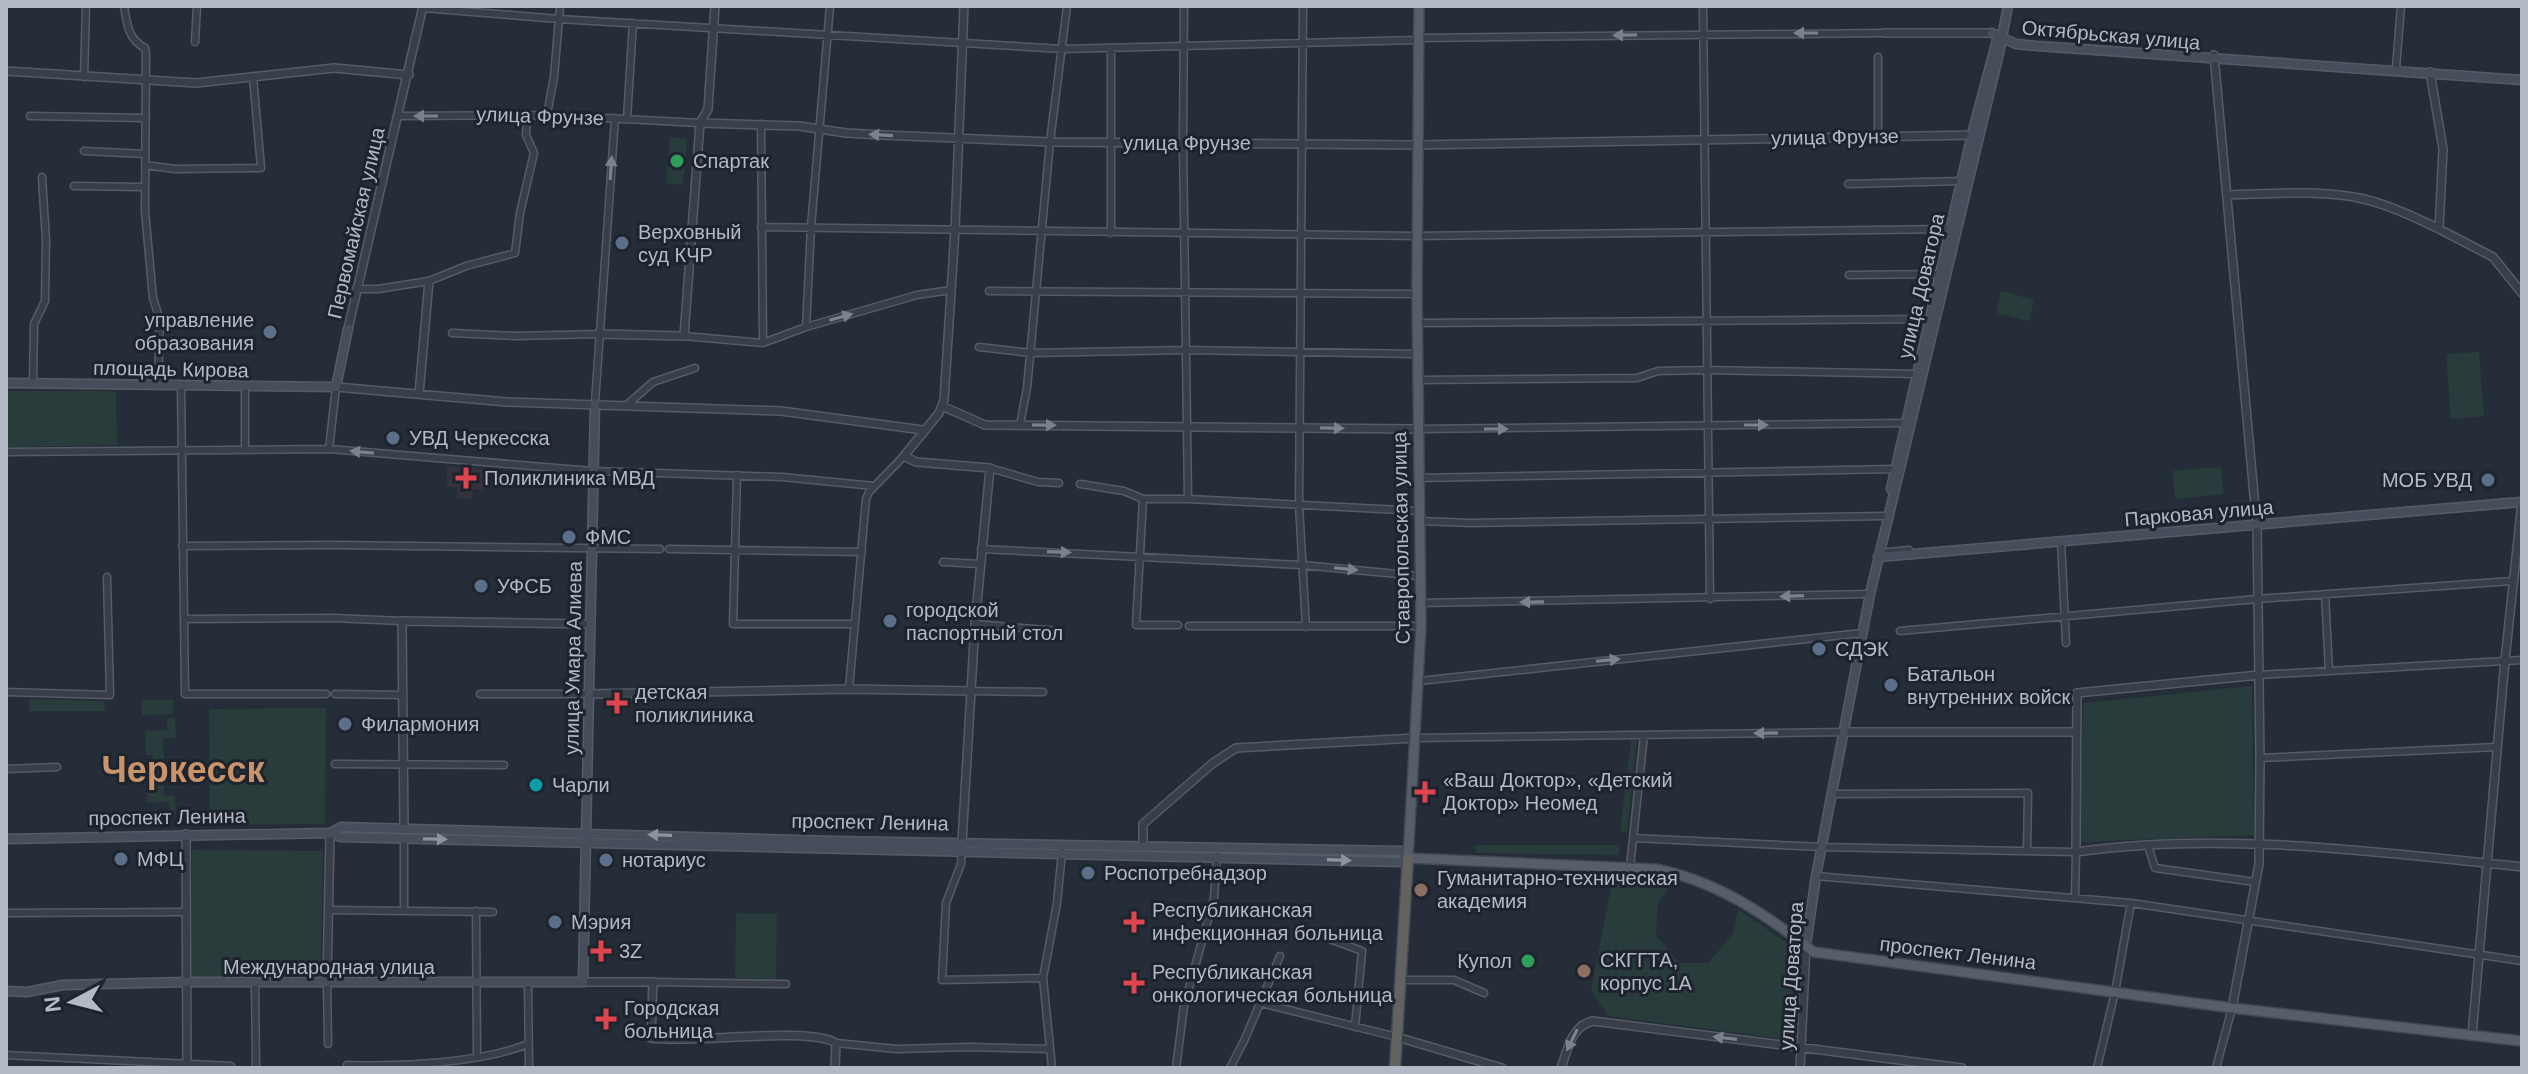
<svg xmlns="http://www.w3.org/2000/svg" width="2528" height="1074" font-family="Helvetica,sans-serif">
<rect width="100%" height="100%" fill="#242d38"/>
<path fill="#34323d" d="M 447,466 L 486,469 L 484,490 L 473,489 L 472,499 L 457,498 L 457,488 L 446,487 Z"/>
<path fill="#293b3b" d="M 670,137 L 687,139 L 683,185 L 666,183 Z
M 2001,291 L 2034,300 L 2029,321 L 1996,313 Z
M 2479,352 L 2484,416 L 2451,419 L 2446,354 Z
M 6,391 L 116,391 L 117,445 L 6,447 Z
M 2221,467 L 2223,494 L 2175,499 L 2172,471 Z
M 2252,686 L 2254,835 L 2081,842 L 2083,703 Z
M 29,699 L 104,701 L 105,711 L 29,711 Z
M 141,700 L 173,700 L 173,714 L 142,715 Z
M 326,708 L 325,824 L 210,825 L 209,709 Z
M 175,717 L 176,738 L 163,738 L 164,761 L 153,762 L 152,755 L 146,755 L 145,731 L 167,730 L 167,718 Z
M 1631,740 L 1637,740 L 1627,832 L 1620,832 Z
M 153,773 L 164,773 L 164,796 L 175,796 L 176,813 L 170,813 L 169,802 L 147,803 L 147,779 L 153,778 Z
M 1475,845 L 1620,845 L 1619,855 L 1476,853 Z
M 192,850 L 323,851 L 321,976 L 192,977 Z
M 1614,873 L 1675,880 L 1658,902 L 1656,936 L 1680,963 L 1708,963 L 1733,934 L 1738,909 L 1797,950 L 1798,1041 L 1608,1016 L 1591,990 Z
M 736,913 L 777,914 L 776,979 L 735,978 Z"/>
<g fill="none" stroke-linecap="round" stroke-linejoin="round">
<g stroke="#565c66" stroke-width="9">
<path id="minor" d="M 124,6 C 127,24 128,39 145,48 L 146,53 L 145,211 L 153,298 L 160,320 L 158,385
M 1184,6 L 1183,143 L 1188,499
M 1303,6 L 1299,505 L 1306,627
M 1703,6 L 1710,599
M 423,8 L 559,19 L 1063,49 L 1417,40
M 1417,38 L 1884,33
M 195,42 L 197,6
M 1878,57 L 1878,137
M 2396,68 L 2401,6
M 84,77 L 86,6
M 547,115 L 554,77 L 560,6
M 30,116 L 146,118
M 398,116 L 547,115 L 700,123
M 627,119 L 633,23
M 761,124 L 763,343
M 84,151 L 145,154
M 145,165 L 175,169 L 261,168 L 253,76
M 1848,184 L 1962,181
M 74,186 L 144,187
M 761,227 L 1417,236 L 1951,229
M 1111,233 L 1111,48
M 1849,275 L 1940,274
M 356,289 L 378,289 L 429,281 L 466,266 L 515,253 L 520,213 L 534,153 L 526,135 L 527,115
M 989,291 L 1417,294
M 1417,323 L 1930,319
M 806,327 L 811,227 L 830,6
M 452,333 L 516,336 L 599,334
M 684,336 L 763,343 L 806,327 L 917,295 L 951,290
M 979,347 L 1031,353 L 1186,350 L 1418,354
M 1418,380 L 1637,378 L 1658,371 L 1708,370 L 1917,374
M 33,383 L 34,324 L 45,301 L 46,240 L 42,177
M 181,386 L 185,694 L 326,694
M 595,403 L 615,118
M 628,404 L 653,382 L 695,368
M 1020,425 L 1027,388 L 1050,142 L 1067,6
M 1418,429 L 1905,423
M 329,449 L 336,387
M 245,450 L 245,387
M 6,452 L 329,449 L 592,471 L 782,477 L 874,486
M 990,468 L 1038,482 L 1059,483
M 737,475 L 733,624 L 855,624
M 1418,478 L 1895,469
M 1080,484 L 1124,491 L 1143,499 L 1188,499 L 1419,511
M 1143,499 L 1136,625 L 1178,625
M 1419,521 L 1471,523 L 1885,516
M 2061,541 L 2066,643
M 182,546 L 334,545 L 660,549
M 669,549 L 862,552
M 981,549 L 1302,565 L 1419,576
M 1880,553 L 1909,550
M 943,562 L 980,564
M 2325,594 L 2329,671
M 1420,603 L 1870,594
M 184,619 L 334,618 L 402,621
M 975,624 L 1059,631
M 1189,626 L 1421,626
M 1900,631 L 2257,599 L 2512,581
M 2259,675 L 2522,660
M 1419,681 L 1862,633
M 849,689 L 866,499 L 869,492 L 904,456
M 971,691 L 1043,692
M 6,692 L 110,695 L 107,577
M 335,694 L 402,695
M 480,694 L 589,694
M 1416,738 L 1844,732
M 2260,758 L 2497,747
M 335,764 L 504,765
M 6,769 L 57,767
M 1832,794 L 2028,793 L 2027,851
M 1633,838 L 1822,847 L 2076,852 L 2075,897
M 2148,846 L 2155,868 L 2255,882
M 962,849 L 961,864 L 946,903 L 942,980 L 1043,978
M 1630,867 L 1644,735
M 1816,876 L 2131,903 L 2522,961
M 328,910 L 493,912
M 404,910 L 404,839
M 476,911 L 477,1057
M 6,913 L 184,912
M 1327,938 L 1362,951 L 1355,1027
M 1400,980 L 1454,980 L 1484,993
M 255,982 L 256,1068
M 327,982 L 328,1044
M 653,982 L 786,984
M 528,984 L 529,1068
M 1261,1003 L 1397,1037
M 836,1043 L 897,1049 L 970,1047 L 1050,1049
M 6,1055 L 231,1066
M 347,1065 C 399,1067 480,1063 528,1044
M 1052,1068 L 1043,978 L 1057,903 L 1062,852
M 1176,1068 L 1184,1006 L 1214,898 L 1217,856
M 1230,1068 L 1244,1041 L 1280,956
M 2097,1068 L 2115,992 L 2131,903
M 2216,1068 L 2232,1008"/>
</g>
<g stroke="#565c66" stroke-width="10">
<path id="tertiary" d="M 1884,33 L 1992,33
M 2214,55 L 2256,517
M 6,71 L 196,83 L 334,68 L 409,75
M 2430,72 L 2443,149 L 2439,229 L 2493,257 L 2522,293
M 700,123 L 799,126 L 846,133 L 883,135 L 1050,142 L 1418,145 L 1976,135
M 2228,195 C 2272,194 2320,189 2364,199 C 2389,205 2415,217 2439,229
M 348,329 L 423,6
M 599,334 L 684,336 L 700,123 L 708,109 L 715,6
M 336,387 L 507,402 L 781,411 L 923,430
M 419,394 L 429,281
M 942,406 L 985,425 L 1418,429
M 2259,675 L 2077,693 L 2076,852 C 2220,831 2379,852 2522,867
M 589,694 L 849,689 L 971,691
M 1844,732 L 2076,732
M 404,829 L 402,621 L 591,624
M 186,834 L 187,1068
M 962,842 L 975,624 L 990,468 L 916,462 L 904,456 L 939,413 L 944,400 L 955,230 L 964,6
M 1143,846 L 1143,824 L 1213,763 L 1236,748 L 1416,738
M 327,982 L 330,833
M 583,982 L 653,982 L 651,1038 C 693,1044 808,1026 836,1043 L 835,1068
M 2232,1008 L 2259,864 L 2260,758 L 2257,524
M 2472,1035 L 2505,660 L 2522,502
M 1397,1037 L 1502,1068
M 1561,1068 C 1568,1049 1571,1026 1593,1021 L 1962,1068
M 1800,1068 L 1806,945"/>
</g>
<g stroke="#565c66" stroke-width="11">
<path id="secondary" d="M 1992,33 L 2016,44 L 2037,46 L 2522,80
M 6,383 L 336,387 L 348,329
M 1891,489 L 1972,134 L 1997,40
M 1878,557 L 2521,502
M 330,833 L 341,827 L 833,841 L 1401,851 L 1408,858
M 6,839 L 330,833 L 341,837 C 694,847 1048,852 1401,862 L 1408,858
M 1806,945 L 1816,876 L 1870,594 L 1999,53 L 2008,6
M 6,991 L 27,992 L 63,985 L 186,982 L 583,982 L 595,403"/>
</g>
<g stroke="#414852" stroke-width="12">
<path id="primary" d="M 1419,6 L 1417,294 L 1421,626 L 1408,858 L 1655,869 C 1715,880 1767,915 1814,952 L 2232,1008 L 2522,1041"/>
</g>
<g stroke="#434953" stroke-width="13">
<path id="trunk" d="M 1395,1068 L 1408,858"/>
</g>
<use href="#minor" stroke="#383f49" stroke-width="6"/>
<use href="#tertiary" stroke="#383f49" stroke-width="7"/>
<use href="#secondary" stroke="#464e5b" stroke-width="8"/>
<use href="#primary" stroke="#565e69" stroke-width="9"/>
<use href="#trunk" stroke="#62625f" stroke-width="10"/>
</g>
<defs><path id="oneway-solid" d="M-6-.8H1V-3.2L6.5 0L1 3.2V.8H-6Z" transform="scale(2)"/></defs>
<g fill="#7c828d">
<use href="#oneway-solid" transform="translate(1806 33) rotate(180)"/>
<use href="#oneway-solid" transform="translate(1625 35) rotate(179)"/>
<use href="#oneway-solid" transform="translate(426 116) rotate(180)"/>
<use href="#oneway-solid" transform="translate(881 135) rotate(-177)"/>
<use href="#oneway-solid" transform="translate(611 168) rotate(-86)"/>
<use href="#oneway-solid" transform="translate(841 317) rotate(-16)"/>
<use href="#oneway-solid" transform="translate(1044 425) rotate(1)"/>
<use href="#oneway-solid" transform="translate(1756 425)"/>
<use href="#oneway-solid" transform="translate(1332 428) rotate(1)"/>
<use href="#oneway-solid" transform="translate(1496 429)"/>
<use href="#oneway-solid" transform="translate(362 452) rotate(-175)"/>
<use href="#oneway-solid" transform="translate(1059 552) rotate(2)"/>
<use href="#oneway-solid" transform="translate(1346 569) rotate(6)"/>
<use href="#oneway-solid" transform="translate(1792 596) rotate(178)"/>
<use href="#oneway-solid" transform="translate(1532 602) rotate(179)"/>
<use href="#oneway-solid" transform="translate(1608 660) rotate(-6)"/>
<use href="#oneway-solid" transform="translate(1766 733) rotate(179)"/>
<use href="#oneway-solid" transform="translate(1725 1038) rotate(-173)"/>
<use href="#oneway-solid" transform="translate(1572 1040) rotate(116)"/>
</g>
<g fill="#8d94a0">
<use href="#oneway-solid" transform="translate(660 835) rotate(-178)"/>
<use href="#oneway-solid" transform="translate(435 839) rotate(1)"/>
<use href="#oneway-solid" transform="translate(1339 860) rotate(2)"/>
</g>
<g fill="#2e9e5b" stroke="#1d242d" stroke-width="3">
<circle cx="677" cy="161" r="8"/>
<circle cx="1528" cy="961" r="8"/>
</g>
<g fill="#5c6f8a" stroke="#1d242d" stroke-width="3">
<circle cx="622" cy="243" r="8"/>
<circle cx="270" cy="332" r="8"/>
<circle cx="393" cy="438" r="8"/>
<circle cx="2488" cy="480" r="8"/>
<circle cx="569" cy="537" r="8"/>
<circle cx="481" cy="586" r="8"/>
<circle cx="890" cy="621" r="8"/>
<circle cx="1819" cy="649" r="8"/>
<circle cx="1891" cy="685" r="8"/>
<circle cx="345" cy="724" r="8"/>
<circle cx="121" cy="859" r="8"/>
<circle cx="606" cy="860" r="8"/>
<circle cx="1088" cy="873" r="8"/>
<circle cx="555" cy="922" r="8"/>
</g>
<g fill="#e0444e" stroke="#1d242d" stroke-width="3">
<path d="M462 466h8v8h8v8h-8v8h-8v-8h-8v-8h8z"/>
<path d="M613 691h8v8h8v8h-8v8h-8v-8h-8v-8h8z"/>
<path d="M1421 780h8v8h8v8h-8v8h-8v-8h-8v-8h8z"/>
<path d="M1130 910h8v8h8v8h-8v8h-8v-8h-8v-8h8z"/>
<path d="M597 939h8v8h8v8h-8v8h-8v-8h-8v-8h8z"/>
<path d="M1130 971h8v8h8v8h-8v8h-8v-8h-8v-8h8z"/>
<path d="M602 1007h8v8h8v8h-8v8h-8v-8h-8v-8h8z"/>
</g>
<circle fill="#0f9aa8" stroke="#1d242d" stroke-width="3" cx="536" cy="785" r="8"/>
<g fill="#8d6e63" stroke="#1d242d" stroke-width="3">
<circle cx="1421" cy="890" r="8"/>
<circle cx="1584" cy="971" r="8"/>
</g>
<g text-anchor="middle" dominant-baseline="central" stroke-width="6" stroke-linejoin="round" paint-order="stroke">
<g font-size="20" fill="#b3b9c5" stroke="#1d242d">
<text transform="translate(2111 35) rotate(5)">Октябрьская улица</text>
<text transform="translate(540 116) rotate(2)">улица Фрунзе</text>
<text transform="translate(1835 137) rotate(-1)">улица Фрунзе</text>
<text x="1187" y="143">улица Фрунзе</text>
<text transform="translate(356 223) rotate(-77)">Первомайская улица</text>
<text transform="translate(1921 286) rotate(-77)">улица Доватора</text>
<text transform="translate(171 369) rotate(1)">площадь Кирова</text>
<text transform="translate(2199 513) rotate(-5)">Парковая улица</text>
<text transform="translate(1401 538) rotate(-91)">Ставропольская улица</text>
<text transform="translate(573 658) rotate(-89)">улица Умара Алиева</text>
<text transform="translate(167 817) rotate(-1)">проспект Ленина</text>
<text transform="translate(870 822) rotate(1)">проспект Ленина</text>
<text transform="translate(1958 953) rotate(7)">проспект Ленина</text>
<text x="329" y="967">Международная улица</text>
<text transform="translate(1791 976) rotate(-86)">улица Доватора</text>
</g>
<g font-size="20" fill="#b3b9c5" stroke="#1d242d" text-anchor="start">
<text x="693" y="161">Спартак</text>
<text x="638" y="232">Верховный<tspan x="638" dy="23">суд КЧР</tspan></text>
<text x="254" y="320" text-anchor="end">управление<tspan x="254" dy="23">образования</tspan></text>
<text x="409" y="438">УВД Черкесска</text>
<text x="484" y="478">Поликлиника МВД</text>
<text x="2472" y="480" text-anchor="end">МОБ УВД</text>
<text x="585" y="537">ФМС</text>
<text x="497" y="586">УФСБ</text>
<text x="906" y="610">городской<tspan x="906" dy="23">паспортный стол</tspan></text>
<text x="1835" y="649">СДЭК</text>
<text x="1907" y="674">Батальон<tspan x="1907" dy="23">внутренних войск</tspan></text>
<text x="635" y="692">детская<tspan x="635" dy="23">поликлиника</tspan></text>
<text x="361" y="724">Филармония</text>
<text x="1443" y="780">«Ваш Доктор», «Детский<tspan x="1443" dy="23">Доктор» Неомед</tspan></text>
<text x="552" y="785">Чарли</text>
<text x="137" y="859">МФЦ</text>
<text x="622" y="860">нотариус</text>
<text x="1104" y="873">Роспотребнадзор</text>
<text x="1437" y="878">Гуманитарно-техническая<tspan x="1437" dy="23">академия</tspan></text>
<text x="1152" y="910">Республиканская<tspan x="1152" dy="23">инфекционная больница</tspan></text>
<text x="571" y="922">Мэрия</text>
<text x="619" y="951">3Z</text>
<text x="1600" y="960">СКГГТА,<tspan x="1600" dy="23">корпус 1А</tspan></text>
<text x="1512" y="961" text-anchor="end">Купол</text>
<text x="1152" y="972">Республиканская<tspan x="1152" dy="23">онкологическая больница</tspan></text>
<text x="624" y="1008">Городская<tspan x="624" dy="23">больница</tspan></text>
</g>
<g font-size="36" font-weight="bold" fill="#c9946a" stroke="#1d242d">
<text x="183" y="769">Черкесск</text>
</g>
</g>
<rect width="2528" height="1074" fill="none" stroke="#b3b9c5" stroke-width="16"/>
<g transform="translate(72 1002) rotate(263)" stroke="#1d242d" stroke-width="6" paint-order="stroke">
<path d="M0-6L14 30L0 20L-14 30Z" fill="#b3b9c5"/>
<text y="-12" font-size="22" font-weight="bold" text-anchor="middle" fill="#b3b9c5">N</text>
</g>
</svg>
